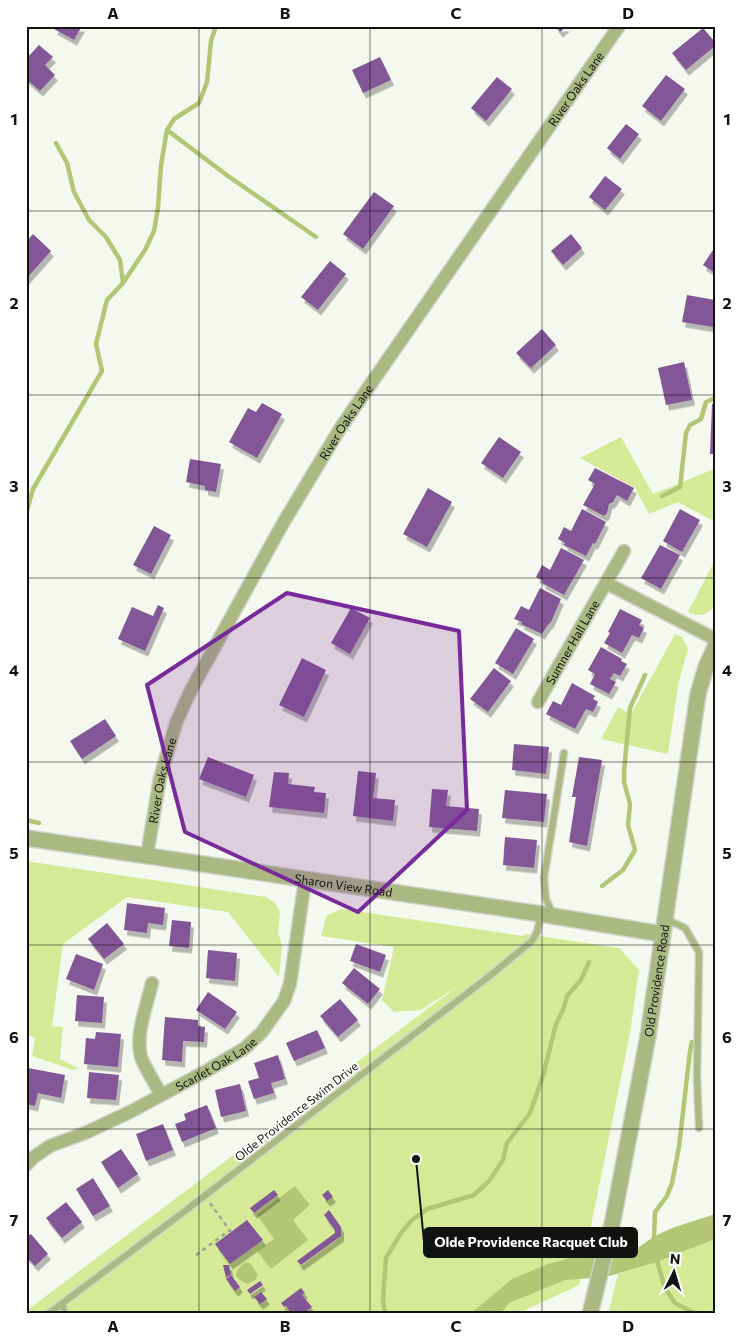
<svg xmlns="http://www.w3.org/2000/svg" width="741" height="1340" font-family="Commissioner,sans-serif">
<defs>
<filter id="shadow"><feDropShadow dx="3" dy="5.5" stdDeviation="0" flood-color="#0004"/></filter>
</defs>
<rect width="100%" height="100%" fill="#f5f8ee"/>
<path fill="#d6e997" d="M 621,437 L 653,494 L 714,469 L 715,522 L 678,502 L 649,514 L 635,488 L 580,458 Z
M 715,560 L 715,606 C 705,616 700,617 688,612 Z
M 675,634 L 682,637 L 688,649 L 679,681 L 668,754 L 601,739 L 618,707 L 631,714 Z
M 26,861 L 266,897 L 275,903 L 280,912 L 278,932 L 282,946 L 279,977 L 228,912 L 127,897 L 63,944 L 52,1026 L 63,1027 L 60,1059 L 78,1068 L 73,1070 L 32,1056 L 35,1039 L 26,1033 Z
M 342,909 L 523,936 L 526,934 L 619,948 L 639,970 L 630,1033 L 579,1285 L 517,1314 L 26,1314 L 26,1311 L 458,986 L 421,1010 L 394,1012 L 382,1000 L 394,947 L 321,936 L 327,915 Z
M 715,1239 L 715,1314 L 608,1314 L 618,1274 L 657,1262 Z"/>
<path fill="#b4c675" d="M 295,1186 L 310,1205 L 293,1220 L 308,1240 L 271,1269 L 257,1251 L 274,1239 L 257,1215 Z
M 715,1214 L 715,1239 L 657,1262 L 606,1277 L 565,1280 L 509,1303 L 500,1314 L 470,1314 L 512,1279 L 548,1264 L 584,1254 L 609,1252 L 619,1253 L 636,1249 L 655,1236 L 672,1228 Z
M 245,1262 L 250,1263 L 258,1275 L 255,1280 L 248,1284 C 232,1277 233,1273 245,1262 Z"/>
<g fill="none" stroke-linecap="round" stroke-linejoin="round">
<path stroke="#b4c675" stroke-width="4.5" d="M 167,130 L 228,176 L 316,237
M 56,143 L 67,163 L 74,192 L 89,220 L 106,237 L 120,260 L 123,283
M 662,496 L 680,487 L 686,433 L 690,425 L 701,419 L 706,402 L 715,398
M 26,514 L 33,489 L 102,371 L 96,344 L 107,300 L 123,283 L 145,250 L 154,231 L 158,208 L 161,165 L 167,130 L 174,119 L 199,103 L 207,82 L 211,41 L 216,26
M 26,820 L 39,823
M 602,886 L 623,870 L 635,850 L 628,825 L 630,804 L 624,782 L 624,771 L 630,708 L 645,675
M 654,1240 L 655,1212 L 667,1196 L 672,1183 L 679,1147 L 690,1051 L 692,1042
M 656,1257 L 665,1288 L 675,1303 L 696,1314
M 385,1314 L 383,1299 L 386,1258 L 401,1233 L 412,1220 L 427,1209 L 474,1195 L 489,1181 L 503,1160 L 507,1143 L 530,1113 L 543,1076 L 556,1024 L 563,1010 L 567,996 L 581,980 L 589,962"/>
</g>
<path fill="#825797" filter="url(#shadow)" d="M 56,26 L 82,26 L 74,40 L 54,29 Z
M 555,26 L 567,26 L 560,32 Z
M 703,28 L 715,42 L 715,46 L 686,70 L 672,53 Z
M 39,45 L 53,57 L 45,65 L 55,75 L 40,91 L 26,79 L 26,59 Z
M 380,57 L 391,80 L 363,93 L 352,70 Z
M 666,75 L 685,89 L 661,121 L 642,106 Z
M 497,77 L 512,89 L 486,121 L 471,108 Z
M 626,124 L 639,134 L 620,159 L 607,148 Z
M 605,176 L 622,189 L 605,210 L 589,197 Z
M 374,192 L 394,206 L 363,249 L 343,234 Z
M 33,234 L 51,251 L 26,279 L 26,242 Z
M 571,234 L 582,248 L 563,265 L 551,251 Z
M 715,247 L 715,273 L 703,265 Z
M 330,261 L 346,274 L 318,310 L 301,297 Z
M 687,295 L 715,300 L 713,327 L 682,322 Z
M 542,329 L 556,345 L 531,368 L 516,353 Z
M 684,362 L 692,400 L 666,405 L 658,368 Z
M 262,403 L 282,414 L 257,458 L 229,442 L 248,408 L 256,412 Z
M 712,404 L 715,404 L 715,454 L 710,454 Z
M 499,437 L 521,452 L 503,478 L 481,463 Z
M 190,459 L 221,464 L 216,492 L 205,490 L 205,486 L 186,482 Z
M 595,468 L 634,488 L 627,501 L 617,495 L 613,502 L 609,504 L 607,513 L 604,516 L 583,505 L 595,484 L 588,480 Z
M 428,488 L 452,502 L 427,547 L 403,534 Z
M 582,509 L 606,522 L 595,544 L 593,543 L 586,556 L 564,545 L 565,543 L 558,539 L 564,527 L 571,531 Z
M 680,509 L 700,520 L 682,552 L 663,541 Z
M 154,526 L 171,535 L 151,574 L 133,565 Z
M 660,545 L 680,555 L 661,589 L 641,578 Z
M 561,548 L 584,560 L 564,595 L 542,583 L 543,581 L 536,577 L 542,565 L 550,570 Z
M 540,588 L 561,599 L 551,622 L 547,626 L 542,634 L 521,624 L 522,622 L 514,619 L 521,606 L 529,610 Z
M 158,605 L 164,608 L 145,651 L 118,639 L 132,607 L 153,616 Z
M 351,608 L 370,618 L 350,654 L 331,643 Z
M 620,609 L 642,620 L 639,625 L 644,628 L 639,638 L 632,635 L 622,653 L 604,643 L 610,633 L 608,632 Z
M 516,628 L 534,639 L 513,674 L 495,663 Z
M 601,647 L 622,659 L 621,661 L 627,664 L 620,676 L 614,673 L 610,679 L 616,682 L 609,694 L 590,684 L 595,674 L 588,670 Z
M 302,658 L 326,670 L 304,717 L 279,705 Z
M 494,668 L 511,681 L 488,712 L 470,699 Z
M 572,683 L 595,696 L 593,699 L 598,702 L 593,712 L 586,709 L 575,729 L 546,714 L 553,701 L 561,705 Z
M 105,719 L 116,736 L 82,759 L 70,741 Z
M 514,744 L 549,747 L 546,774 L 512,770 Z
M 208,757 L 254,775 L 246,797 L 199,779 Z
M 579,757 L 602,760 L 587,846 L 569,842 L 576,797 L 572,797 Z
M 358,771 L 376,773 L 373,798 L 395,800 L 393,821 L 353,816 Z
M 274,772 L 289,773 L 288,784 L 315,787 L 314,792 L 326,793 L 324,813 L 269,807 Z
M 432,789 L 448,790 L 446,806 L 479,809 L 477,831 L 429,827 Z
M 505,790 L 547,794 L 544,822 L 502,818 Z
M 505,837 L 537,840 L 534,868 L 503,865 Z
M 127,903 L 165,908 L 163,925 L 148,923 L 147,933 L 124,930 Z
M 172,920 L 191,922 L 189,948 L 169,946 Z
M 107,923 L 124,944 L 104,959 L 88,939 Z
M 356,944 L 386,955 L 380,972 L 350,961 Z
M 208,950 L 237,953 L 235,981 L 206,978 Z
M 76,954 L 103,964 L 94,990 L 66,979 Z
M 354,968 L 380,989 L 368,1004 L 342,983 Z
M 208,992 L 237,1012 L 225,1029 L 196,1010 Z
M 77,995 L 104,997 L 102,1023 L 75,1021 Z
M 340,999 L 358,1020 L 338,1037 L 320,1016 Z
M 165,1017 L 198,1020 L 198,1026 L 205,1027 L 204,1042 L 183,1041 L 182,1062 L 162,1060 Z
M 317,1030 L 325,1048 L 294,1061 L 286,1043 Z
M 96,1032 L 121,1034 L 118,1067 L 84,1064 L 86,1038 L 95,1039 Z
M 278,1055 L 285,1079 L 271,1083 L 274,1093 L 254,1099 L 248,1081 L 259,1078 L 254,1063 Z
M 28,1068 L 65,1075 L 61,1098 L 38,1093 L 35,1106 L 26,1104 Z
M 89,1072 L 119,1075 L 116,1100 L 87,1098 Z
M 240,1084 L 246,1111 L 221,1117 L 215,1090 Z
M 207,1105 L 216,1128 L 182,1142 L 175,1124 L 186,1120 L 184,1114 Z
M 163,1124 L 173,1150 L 146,1161 L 136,1134 Z
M 121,1149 L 138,1174 L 118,1188 L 101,1162 Z
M 93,1178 L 110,1206 L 93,1216 L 76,1189 Z
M 274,1190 L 278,1195 L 254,1213 L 250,1208 Z
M 328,1190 L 333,1197 L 327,1201 L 322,1195 Z
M 66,1202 L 82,1222 L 62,1238 L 46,1218 Z
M 329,1210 L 341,1227 L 341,1236 L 301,1265 L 297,1261 L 335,1233 L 335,1230 L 324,1215 Z
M 247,1220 L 263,1240 L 230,1264 L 215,1244 Z
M 31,1234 L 48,1254 L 35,1266 L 26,1256 L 26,1237 Z
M 223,1265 L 229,1265 L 231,1274 L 226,1278 Z
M 231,1275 L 240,1287 L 235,1291 L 226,1279 Z
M 260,1281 L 263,1285 L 250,1294 L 247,1290 Z
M 301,1288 L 305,1293 L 302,1295 L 312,1307 L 303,1314 L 292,1314 L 286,1306 L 284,1307 L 281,1303 Z
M 261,1292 L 267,1299 L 260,1304 L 254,1297 Z"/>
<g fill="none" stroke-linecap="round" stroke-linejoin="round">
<g stroke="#d1d3ca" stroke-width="9">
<path id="service" d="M 553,915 L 546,899 L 544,878 L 564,753
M 666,919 L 685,928 L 699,952 L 697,1077 L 699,1128
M 63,1303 L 64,1314
M 48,1314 L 181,1214 L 492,974 L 532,941 L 537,932 L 541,915"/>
</g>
<g stroke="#d1d3ca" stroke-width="15">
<g id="minor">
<path d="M 606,583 L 715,639"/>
<path id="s1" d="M 538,702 L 624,551"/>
<path id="s2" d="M 147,855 L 160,778 L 176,723 L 191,690 L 282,525 L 341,427 L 619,26"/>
<path d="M 152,983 C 147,1005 135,1034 141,1057 C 146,1070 155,1083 161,1095"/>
<path id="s3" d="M 26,1165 L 34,1157 L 50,1146 L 85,1133 L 130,1112 L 208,1070 L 245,1048 L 262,1032 L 284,1001 L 290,984 L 305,880"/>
</g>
</g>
<g stroke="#d1d3ca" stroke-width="18">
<g id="tertiary">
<path id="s4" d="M 26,838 L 541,914 L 662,934"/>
<path id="s5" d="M 590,1314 L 613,1220 L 648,1036 L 698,694 L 706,667 L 715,647"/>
</g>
</g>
<path stroke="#a0a39b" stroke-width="2.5" stroke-dasharray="4 4" stroke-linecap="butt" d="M 210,1203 L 231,1232
M 196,1255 L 230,1230"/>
<use href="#service" stroke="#abb882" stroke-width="6"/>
<use href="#minor" stroke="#abb882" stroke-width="12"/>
<use href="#tertiary" stroke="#abb882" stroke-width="15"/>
</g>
<path fill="#78299a" fill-opacity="0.2" stroke="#78299a" stroke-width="4" stroke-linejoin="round" d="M 287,593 L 459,631 L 467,810 L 358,912 L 185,832 L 147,685 Z"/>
<path fill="none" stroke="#121310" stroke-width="1" stroke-opacity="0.55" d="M 199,26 L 199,1314M 370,26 L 370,1314M 542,26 L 542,1314M 26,211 L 715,211M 26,395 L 715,395M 26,578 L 715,578M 26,762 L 715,762M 26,945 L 715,945M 26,1129 L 715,1129"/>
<g text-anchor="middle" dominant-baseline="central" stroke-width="4" stroke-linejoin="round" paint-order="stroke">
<g font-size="12" fill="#121310" stroke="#fff">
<text stroke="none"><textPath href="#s2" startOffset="886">River Oaks Lane</textPath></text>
<text stroke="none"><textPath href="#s2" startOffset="481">River Oaks Lane</textPath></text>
<text stroke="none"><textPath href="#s1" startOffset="69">Sumner Hall Lane</textPath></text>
<text stroke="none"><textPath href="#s2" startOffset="76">River Oaks Lane</textPath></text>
<text stroke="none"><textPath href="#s4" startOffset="321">Sharon View Road</textPath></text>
<text stroke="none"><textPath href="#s5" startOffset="340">Old Providence Road</textPath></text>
<text stroke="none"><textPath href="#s3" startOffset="216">Scarlet Oak Lane</textPath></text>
<text transform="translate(296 1111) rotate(-38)">Olde Providence Swim Drive</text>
</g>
</g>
<path fill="none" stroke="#121310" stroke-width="2" d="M416 1159L424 1242"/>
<circle fill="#121310" stroke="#fff" stroke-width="2" cx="416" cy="1159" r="5"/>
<rect fill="#121310" stroke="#121310" stroke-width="2" x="424" y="1228" width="213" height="29" rx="5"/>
<g font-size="14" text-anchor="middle" font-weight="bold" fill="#fff">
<text x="531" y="1247">Olde Providence Racquet Club</text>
</g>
<rect width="741" height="1340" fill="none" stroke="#ffffff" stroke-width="55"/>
<g transform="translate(674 1272) rotate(5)" stroke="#ffffff" stroke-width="4" paint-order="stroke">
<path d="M0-4L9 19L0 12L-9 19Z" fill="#121310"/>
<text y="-8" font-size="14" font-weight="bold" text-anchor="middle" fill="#121310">N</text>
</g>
<rect x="28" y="28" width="686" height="1284" fill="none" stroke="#121310" stroke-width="2"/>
<g font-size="16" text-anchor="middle" font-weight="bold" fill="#121310">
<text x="113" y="19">A</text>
<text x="285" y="19">B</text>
<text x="456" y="19">C</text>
<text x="628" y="19">D</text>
<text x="14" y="125">1</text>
<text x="727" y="125">1</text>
<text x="14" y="309">2</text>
<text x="727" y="309">2</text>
<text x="14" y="492">3</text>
<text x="727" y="492">3</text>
<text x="14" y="676">4</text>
<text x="727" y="676">4</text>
<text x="14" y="859">5</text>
<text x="727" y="859">5</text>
<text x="14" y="1043">6</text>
<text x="727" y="1043">6</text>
<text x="14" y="1226">7</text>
<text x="727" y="1226">7</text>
<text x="113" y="1332">A</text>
<text x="285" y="1332">B</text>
<text x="456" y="1332">C</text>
<text x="628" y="1332">D</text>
</g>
</svg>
